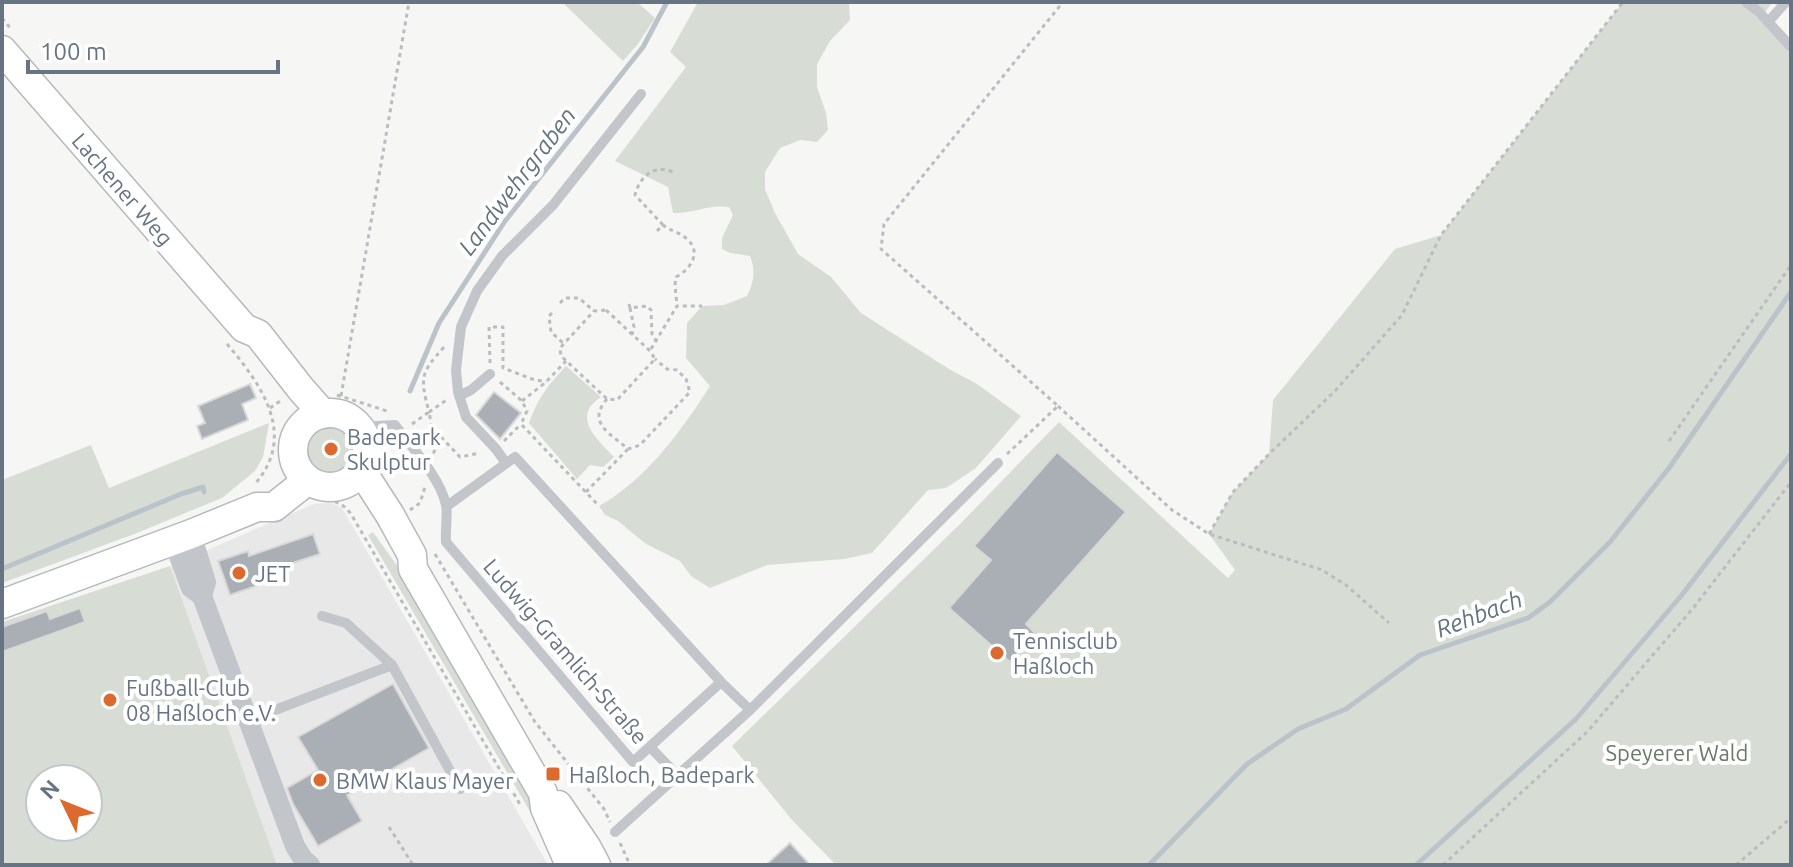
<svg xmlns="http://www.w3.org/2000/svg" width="1793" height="867" font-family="Ubuntu,sans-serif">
<rect width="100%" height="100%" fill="#f6f7f4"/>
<path fill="#e7e8e7" d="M 332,503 L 342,508 L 548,865 L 277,865 L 170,566 L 314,504 Z"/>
<path fill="#d7ddd5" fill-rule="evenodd" d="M 562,2 L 637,2 L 655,18 L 638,44 L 623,61 Z
M 698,2 L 849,2 L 850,20 L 830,41 L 817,64 L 817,87 L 826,113 L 828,130 L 817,142 L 800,140 L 780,148 L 765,172 L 765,189 L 775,213 L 798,254 L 831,277 L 861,313 L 949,369 L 977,384 L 1021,416 L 976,468 L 946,488 L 928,490 L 872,553 L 844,559 L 767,565 L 710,588 L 691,576 L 680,561 L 646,544 L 618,521 L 605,515 L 599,506 C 647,479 681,431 710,386 L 686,358 L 687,323 L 702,306 L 724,305 L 747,296 C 754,282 756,271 750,256 L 730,253 L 722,249 L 722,238 L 733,215 L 729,207 C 708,204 693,214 673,213 L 668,187 L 615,161 L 686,67 L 670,52 Z
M 1623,2 L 1773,2 L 1765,12 L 1791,40 L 1791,865 L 836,865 L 792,820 L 732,746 L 961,523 L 1059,422 L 1228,578 L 1235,570 L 1209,534 L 1233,492 L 1269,454 L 1273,400 L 1395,249 L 1441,235 Z
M 566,366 L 601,397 C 570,417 598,440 614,457 L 603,467 L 590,465 L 577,479 L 529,423 C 538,398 548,385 566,366 Z
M 269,423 L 263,457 L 255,471 L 222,498 L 137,533 L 2,583 L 2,480 L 91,445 L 109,488 Z
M302 451a28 28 0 1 1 56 0a28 28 0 1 1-56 0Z
M 373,532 L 406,578 L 544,815 L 556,856 L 368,535 Z
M 170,566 L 277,865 L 2,865 L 2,622 ZM 40,779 L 88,779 L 88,827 L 40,827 Z"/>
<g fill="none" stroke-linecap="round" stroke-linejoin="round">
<path stroke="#bac3c9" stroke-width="5" d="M 410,391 L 439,323 L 505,221 L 643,47 L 667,2
M 2,569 L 181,494 L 203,487 L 204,492
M 1149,865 L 1247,764 L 1298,729 L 1346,709 L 1420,655 L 1528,618 L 1550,602 L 1610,542 L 1669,468 L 1791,292
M 1416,865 L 1576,719 L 1681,596 L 1791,454"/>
</g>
<path fill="#a9afb5" stroke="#d8d8d6" stroke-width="2" d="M 250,384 L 256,398 L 242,404 L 248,420 L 202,439 L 197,426 L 205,423 L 198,406 Z
M 494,392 L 521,413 L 500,439 L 476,415 Z
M 1057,452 L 1126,512 L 1026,624 L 1035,633 L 1010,662 L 949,608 L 991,560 L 974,546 Z
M 313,534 L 320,554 L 265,572 L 268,582 L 230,595 L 218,561 L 248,551 L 249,556 Z
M 80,608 L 85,622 L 2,652 L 2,627 L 47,611 L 50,619 Z
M 393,684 L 429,748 L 347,795 L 362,821 L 318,846 L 293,804 L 287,788 L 318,770 L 298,737 Z
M 790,843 L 810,865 L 766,865 Z"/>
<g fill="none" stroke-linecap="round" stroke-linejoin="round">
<g stroke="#b5b9bd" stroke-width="31">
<path id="secondary" d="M 2,50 L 244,328 L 258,334 L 301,389 L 323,414
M293 450a37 37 0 1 1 74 0a37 37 0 1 1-74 0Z
M 361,470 L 390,515 L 412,555 L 413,569 L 543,793 L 545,808 L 567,858 L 572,865
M 2,604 L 191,534 L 257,507 L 274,507 L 308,480
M 558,805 L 587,848 L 596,865"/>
</g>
<path stroke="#babcbf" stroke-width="3" stroke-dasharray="4 4" stroke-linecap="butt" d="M 2,18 L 11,29
M 663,225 L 635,195 C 640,176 654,164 673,172
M 657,231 L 663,225 C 670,231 680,232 687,239 C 702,252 691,269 676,277 L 675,285 L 677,306
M 560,303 L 565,298 L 579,298 L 594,311
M 629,304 L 630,308 L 647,306 L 651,310 L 652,334 L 656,341
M 630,308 L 634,327 L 632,335
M 606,310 L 650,351 L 655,359 L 617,400 L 607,399 L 561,356 L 560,348 L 594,311 Z
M 552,313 L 549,316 L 551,332 L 563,343
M 227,344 C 262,385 298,436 254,485
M 444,347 C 420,374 420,377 429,412 L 448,399
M 651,349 L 677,306 L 702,306
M 490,363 L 489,327 L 503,327 L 503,368 L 532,379 L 546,382
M 500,382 L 522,401 L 527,411 L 521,424 L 599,506
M 337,395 L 387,411
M 341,396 L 409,2
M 607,399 C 586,423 611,434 628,449 L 640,445 L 690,392 L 686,379 L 677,370 L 667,369 L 655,359
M 522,401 L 546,382 L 566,361
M 1058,406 L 1172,510 L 1209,534 L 1322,570 L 1346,585 L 1389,623
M 270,408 L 283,399
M 412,424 L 429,412 L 432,428 L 441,437 L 433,454
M 441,437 L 460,457 L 480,453
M 504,441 L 521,424
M 1669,441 L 1791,265
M 1007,454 L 1058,406 L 881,249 L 884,224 L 1063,2
M 586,492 L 628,449
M 319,499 C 334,500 342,502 351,514 L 521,806
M 410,510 L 420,503 L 425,487
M 1209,534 L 1233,492 L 1269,454 L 1335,391 L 1402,315 L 1441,235 L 1623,2
M 435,554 L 535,722 L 604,809 L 610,822
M 389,827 L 413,865
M 620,843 L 630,865
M 1443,865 L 1587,732 L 1694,607 L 1791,482
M 1736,865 L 1791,818"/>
<path stroke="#c2c5c9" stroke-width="10" d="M 1746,2 L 1759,12 L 1791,47
M 1768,22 L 1786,2
M 459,396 L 471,390 L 490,374
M 358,427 L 395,425 C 412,448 440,477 446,505 C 448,513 445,532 446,542 L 633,762 L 721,682
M 366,444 L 404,437
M 506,463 L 496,449 L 466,417 L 458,392 L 456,370 L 461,327 L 477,291 L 502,256 L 553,205 L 641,94
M 447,506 L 515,457 L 721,682 L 750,710
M 322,616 L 346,623 L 392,665 L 460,789
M 249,720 L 392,665
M 650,747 L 678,776
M 615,832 L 750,710 L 998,463"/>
<path stroke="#c2c5c9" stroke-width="20" d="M 191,534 L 206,582 L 202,596
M 173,540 L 191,588 L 202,596 L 295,846 L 303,859 L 310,865"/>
<use href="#secondary" stroke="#fff" stroke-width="28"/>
</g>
<g fill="#dc6a2f" stroke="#fff" stroke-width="3">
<circle cx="331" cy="449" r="8"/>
<circle cx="239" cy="573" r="8"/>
<circle cx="997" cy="653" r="8"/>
<circle cx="110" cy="700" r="8"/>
<rect x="545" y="766" width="16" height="16" rx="4"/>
<circle cx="320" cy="780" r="8"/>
</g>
<g text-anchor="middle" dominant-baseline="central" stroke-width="8" stroke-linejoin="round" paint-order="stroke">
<g font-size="22" fill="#677483" stroke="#fff">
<text transform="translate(123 189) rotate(49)">Lachener Weg</text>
<text transform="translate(566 651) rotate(49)">Ludwig-Gramlich-Straße</text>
</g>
<g font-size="22" fill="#677483" stroke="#fff" text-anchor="start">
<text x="347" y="436">Badepark<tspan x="347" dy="25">Skulptur</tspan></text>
<text x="255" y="573">JET</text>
<text x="1013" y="640">Tennisclub<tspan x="1013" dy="25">Haßloch</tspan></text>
<text x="126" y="687">Fußball-Club<tspan x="126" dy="25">08 Haßloch e.V.</tspan></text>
<text x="569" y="774">Haßloch, Badepark</text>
<text x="336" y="780">BMW Klaus Mayer</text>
</g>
<g font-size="22" fill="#677b65" stroke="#fff">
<text x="1677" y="752">Speyerer Wald</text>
</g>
<g font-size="24" font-style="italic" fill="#63747f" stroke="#fff">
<text transform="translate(517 181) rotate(-53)">Landwehrgraben</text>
<text transform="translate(1479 614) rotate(-21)">Rehbach</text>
</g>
</g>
<rect width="1793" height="867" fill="none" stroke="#677483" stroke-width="8"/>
<g transform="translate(64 803) rotate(313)"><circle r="38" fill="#ffffff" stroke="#c2c7cd" stroke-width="2"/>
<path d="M0-6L14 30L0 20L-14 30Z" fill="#dc6a2f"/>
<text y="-12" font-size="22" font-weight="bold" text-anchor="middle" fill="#677483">N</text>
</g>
<path d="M28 60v12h250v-12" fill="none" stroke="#677483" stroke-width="4"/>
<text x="40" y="60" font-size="24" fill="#677483" stroke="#ffffff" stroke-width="6" paint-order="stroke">100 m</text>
</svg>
